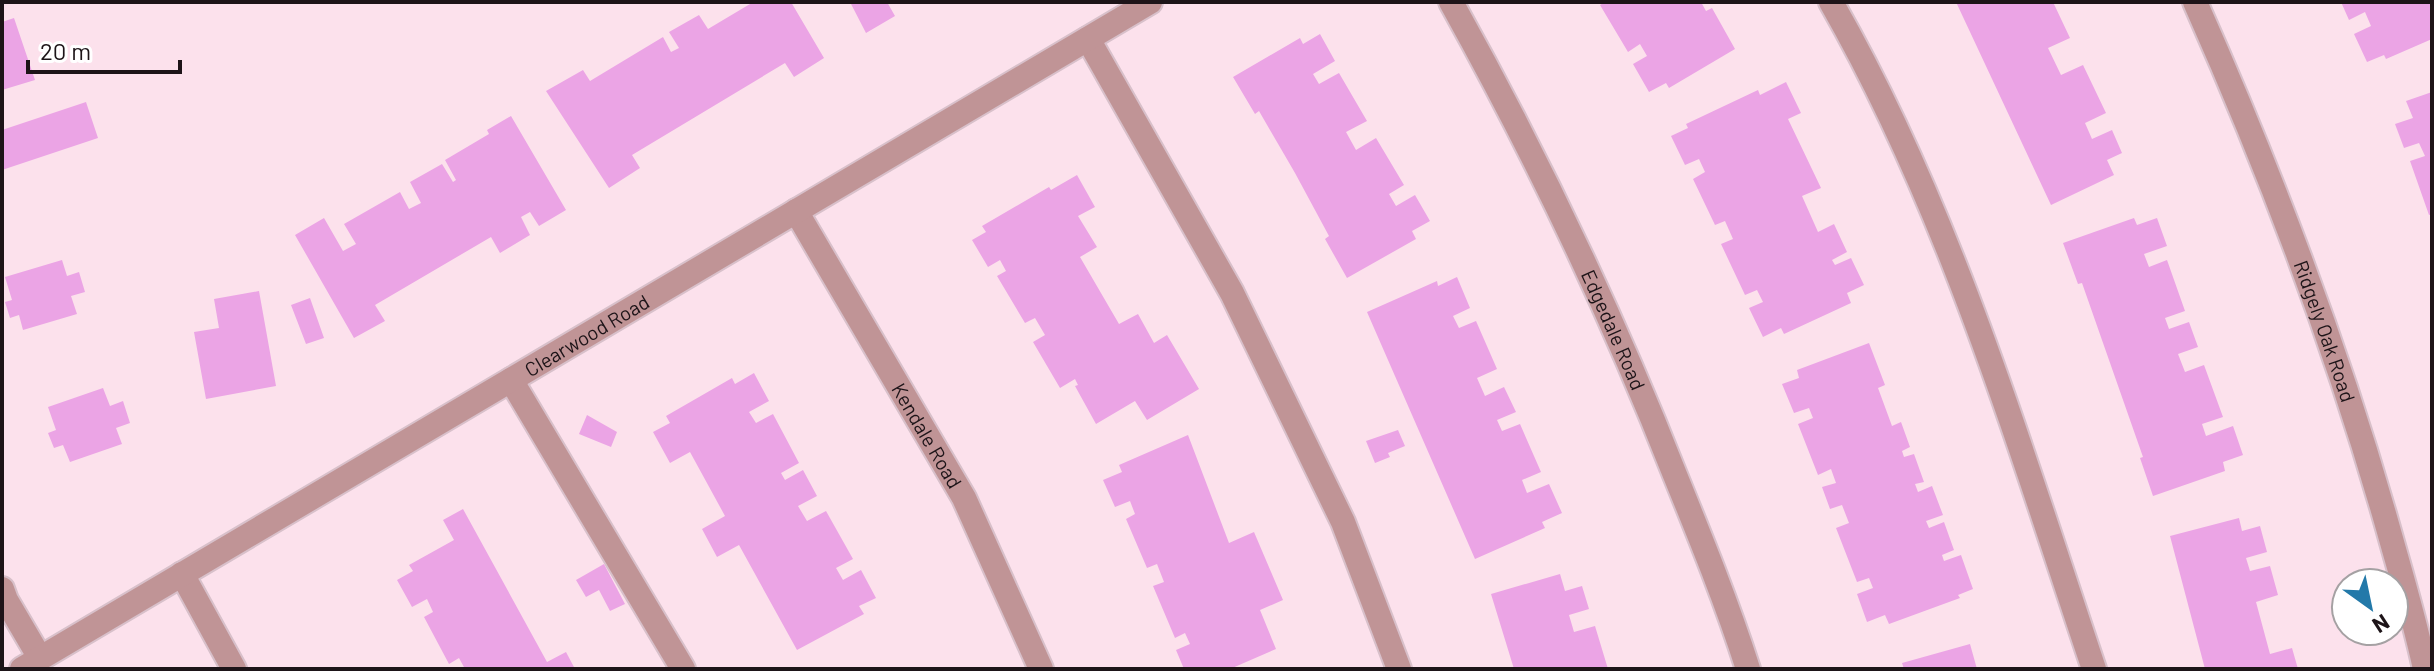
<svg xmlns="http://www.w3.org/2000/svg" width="2434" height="671" font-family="Barlow,sans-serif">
<rect width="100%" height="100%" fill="#fce1ec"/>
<path fill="#eba4e5" d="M 749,2 L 791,2 L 824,58 L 794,77 L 785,63 L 632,155 L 640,168 L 609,188 L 546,91 L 583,70 L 590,81 L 663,37 L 671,52 L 679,48 L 669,32 L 699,15 L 708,29 L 750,4 Z
M 850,2 L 887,2 L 895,16 L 866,33 Z
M 1605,2 L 1701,2 L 1706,11 L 1712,8 L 1735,49 L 1669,88 L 1666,83 L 1649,92 L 1633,64 L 1647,56 L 1640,44 L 1628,52 L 1600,5 Z
M 1956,2 L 2053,2 L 2070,38 L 2048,48 L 2061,75 L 2083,65 L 2106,113 L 2085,123 L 2092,139 L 2112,130 L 2122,153 L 2107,160 L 2114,175 L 2051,205 Z
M 2341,2 L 2432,2 L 2432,39 L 2386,59 L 2384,55 L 2367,62 L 2354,34 L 2371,26 L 2365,12 L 2349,20 Z
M 14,18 L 35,80 L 2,90 L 2,22 Z
M 1320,34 L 1335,61 L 1313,74 L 1319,84 L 1339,73 L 1367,121 L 1346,132 L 1356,150 L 1376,138 L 1404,185 L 1389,194 L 1396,206 L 1415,195 L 1430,221 L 1412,231 L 1416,239 L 1347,278 L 1325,239 L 1329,236 L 1295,173 L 1259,111 L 1255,114 L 1233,77 L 1300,38 L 1303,44 Z
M 1786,82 L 1801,113 L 1788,119 L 1821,188 L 1802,196 L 1818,232 L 1834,224 L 1847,252 L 1832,260 L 1835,265 L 1851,258 L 1864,285 L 1847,293 L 1851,303 L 1784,334 L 1781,328 L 1763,337 L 1749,308 L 1763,302 L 1757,290 L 1745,295 L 1721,244 L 1733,239 L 1725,221 L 1715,225 L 1693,179 L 1705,172 L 1699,159 L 1685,165 L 1671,136 L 1688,128 L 1686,124 L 1758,90 L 1760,95 Z
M 2432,92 L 2432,214 L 2429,215 L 2410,161 L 2425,156 L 2419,143 L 2404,148 L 2395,124 L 2413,118 L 2406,101 Z
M 86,102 L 98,138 L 2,170 L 2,130 Z
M 511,116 L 566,210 L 539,226 L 530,212 L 521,217 L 530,235 L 500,253 L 491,237 L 375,305 L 385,321 L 354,338 L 295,235 L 324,218 L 343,251 L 356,244 L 344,224 L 400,192 L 409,209 L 421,203 L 410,182 L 442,164 L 453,182 L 456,180 L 445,160 L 489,134 L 487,130 Z
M 1077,175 L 1095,207 L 1078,216 L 1097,247 L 1080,257 L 1119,324 L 1138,314 L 1154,343 L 1167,335 L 1199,389 L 1147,420 L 1135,401 L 1096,424 L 1075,386 L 1078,385 L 1075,379 L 1060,388 L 1033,342 L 1045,335 L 1035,318 L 1025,323 L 997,276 L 1006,271 L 1000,260 L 988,267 L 972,240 L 986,232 L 982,226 L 1049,187 L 1051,190 Z
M 2134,218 L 2137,225 L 2157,218 L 2167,246 L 2144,254 L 2149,267 L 2167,260 L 2185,311 L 2165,318 L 2169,329 L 2189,322 L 2198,347 L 2178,354 L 2185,372 L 2204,365 L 2223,417 L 2202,424 L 2206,436 L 2233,426 L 2243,455 L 2223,462 L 2225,471 L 2153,496 L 2140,458 L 2143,457 L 2082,283 L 2078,284 L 2063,243 Z
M 62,260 L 67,276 L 79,272 L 85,292 L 71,296 L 77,314 L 23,330 L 19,315 L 10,318 L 5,302 L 12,300 L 5,277 Z
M 1457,277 L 1470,308 L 1453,316 L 1459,328 L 1476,321 L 1497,369 L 1477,378 L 1485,396 L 1504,387 L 1516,412 L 1497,420 L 1502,431 L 1520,424 L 1541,472 L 1522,480 L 1527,493 L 1549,484 L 1562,513 L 1542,522 L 1545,528 L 1475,559 L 1367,312 L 1437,281 L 1438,286 Z
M 259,291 L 276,386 L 206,399 L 194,332 L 219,328 L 214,299 Z
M 310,298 L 324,338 L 306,344 L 291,305 Z
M 1869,343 L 1885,385 L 1878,388 L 1892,426 L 1901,422 L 1910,447 L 1902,451 L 1904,457 L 1914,454 L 1924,482 L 1915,484 L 1918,492 L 1932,486 L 1943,515 L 1926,521 L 1929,528 L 1944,522 L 1954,550 L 1942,555 L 1944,561 L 1961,555 L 1973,589 L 1958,595 L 1960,598 L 1889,624 L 1885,615 L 1867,622 L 1857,594 L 1873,588 L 1869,578 L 1857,582 L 1836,528 L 1849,523 L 1842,505 L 1830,509 L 1822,487 L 1836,483 L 1831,469 L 1818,475 L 1798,424 L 1813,418 L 1809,408 L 1794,413 L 1782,384 L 1799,378 L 1797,370 Z
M 754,373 L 769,401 L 749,412 L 756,423 L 773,414 L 799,463 L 781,473 L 785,480 L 803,470 L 817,496 L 798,506 L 807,521 L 826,511 L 853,559 L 836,568 L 843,580 L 861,570 L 876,598 L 859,606 L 864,614 L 797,650 L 739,545 L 717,557 L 702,529 L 725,516 L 690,452 L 670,463 L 653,432 L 670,423 L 666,416 L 732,378 L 735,384 Z
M 103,388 L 110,406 L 123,401 L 130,423 L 116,428 L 122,444 L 70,462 L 63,445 L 54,448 L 48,433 L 56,430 L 48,407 Z
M 587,415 L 617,432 L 611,447 L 579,434 Z
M 1398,430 L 1405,446 L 1388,453 L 1390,457 L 1375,463 L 1366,441 Z
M 1188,435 L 1229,543 L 1254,532 L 1283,600 L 1260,610 L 1276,649 L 1230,669 L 1184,669 L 1176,650 L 1190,644 L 1185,633 L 1175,638 L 1153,586 L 1164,582 L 1157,564 L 1147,568 L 1126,519 L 1135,514 L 1130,501 L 1115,507 L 1103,480 L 1122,472 L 1119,465 Z
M 463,509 L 547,662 L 566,652 L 575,669 L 465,669 L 459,658 L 449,664 L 424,617 L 433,612 L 427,599 L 412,607 L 397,580 L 413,571 L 409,565 L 454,540 L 443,520 Z
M 2239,518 L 2242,531 L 2260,526 L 2267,552 L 2246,558 L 2250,571 L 2270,566 L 2278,595 L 2256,602 L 2270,654 L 2292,648 L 2298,669 L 2205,669 L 2170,536 Z
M 604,564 L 625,604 L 610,611 L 599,590 L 586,597 L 576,580 Z
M 1560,574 L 1565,591 L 1582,586 L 1589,609 L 1569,615 L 1574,632 L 1595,626 L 1608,669 L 1514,669 L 1491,594 Z
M 1970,644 L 1977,669 L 1904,669 L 1902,663 Z"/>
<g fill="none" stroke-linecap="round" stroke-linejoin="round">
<g stroke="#d8c0ca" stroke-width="28">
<path id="lane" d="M 1831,2 C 1950,210 2018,443 2094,669
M 1088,39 L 1232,293 L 1343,522 L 1399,669
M 511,380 L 683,669"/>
</g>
<g stroke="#d8c0ca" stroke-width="28">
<g id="street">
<path id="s1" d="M 1451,2 C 1536,155 1611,312 1675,475 C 1701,539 1727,603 1748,669"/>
<path id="s2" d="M 2195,2 C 2271,173 2337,347 2388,528 C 2401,575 2415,621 2425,669"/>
<path id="s3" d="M 796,211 L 964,498 L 1041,669"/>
<path d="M 182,574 L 234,669"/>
<path d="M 2,589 L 6,600 L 40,658"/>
<path id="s4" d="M 22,669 L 1150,2"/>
</g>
</g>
<use href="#lane" stroke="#c09496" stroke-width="24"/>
<use href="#street" stroke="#c09496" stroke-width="24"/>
</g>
<g text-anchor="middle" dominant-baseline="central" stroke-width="6" stroke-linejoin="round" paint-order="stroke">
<g font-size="20" fill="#1d1418" stroke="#fff">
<text stroke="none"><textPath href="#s1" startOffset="366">Edgedale Road</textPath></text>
<text stroke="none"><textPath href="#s2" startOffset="354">Ridgely Oak Road</textPath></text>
<text stroke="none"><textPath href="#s4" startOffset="656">Clearwood Road</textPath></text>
<text stroke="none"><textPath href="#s3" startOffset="260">Kendale Road</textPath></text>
</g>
</g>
<rect width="2434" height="671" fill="none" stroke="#1d1418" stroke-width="8"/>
<g transform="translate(2370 607) rotate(147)"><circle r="38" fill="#ffffff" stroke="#a5a1a3" stroke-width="2"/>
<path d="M0-6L14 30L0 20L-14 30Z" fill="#2379a9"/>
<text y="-12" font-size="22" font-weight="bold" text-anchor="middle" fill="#1d1418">N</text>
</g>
<path d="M28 60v12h152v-12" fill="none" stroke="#1d1418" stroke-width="4"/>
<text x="40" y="60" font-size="24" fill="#1d1418" stroke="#ffffff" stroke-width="6" paint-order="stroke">20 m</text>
</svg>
